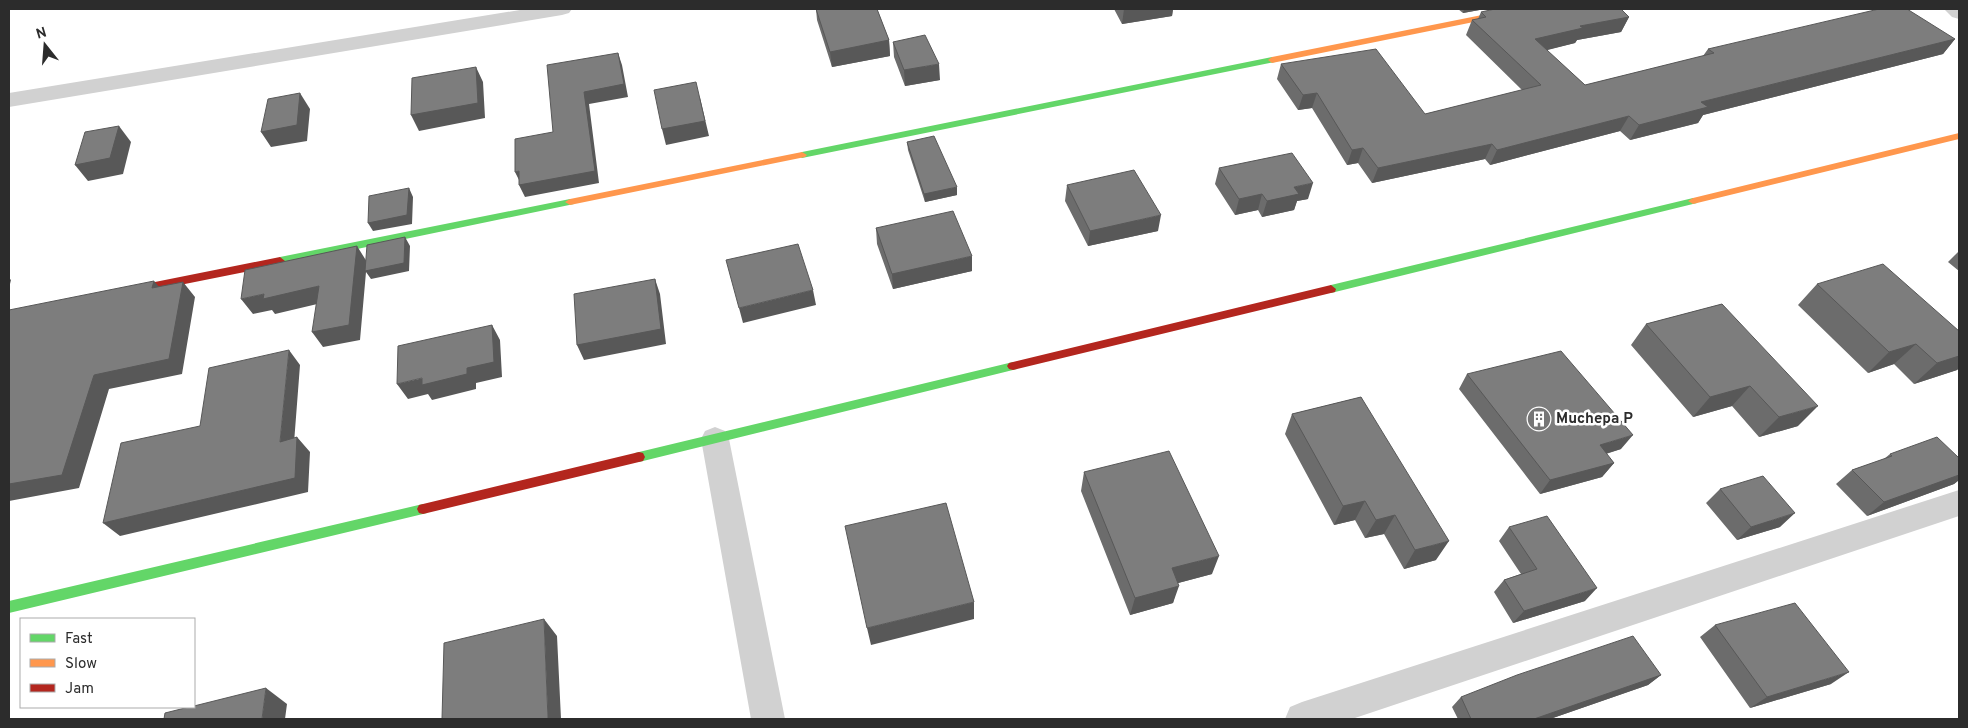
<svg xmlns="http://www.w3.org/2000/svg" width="1968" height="728" font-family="Overpass,sans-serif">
<rect width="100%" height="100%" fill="#fff"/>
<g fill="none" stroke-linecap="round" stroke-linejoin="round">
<path fill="#d1d1d1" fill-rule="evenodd" d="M 526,9 L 572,9 L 569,13 L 562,15 L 9,107 L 9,93 Z
M 1944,9 L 1959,9 L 1959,19 L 1952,17 Z
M 715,427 L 725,431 L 729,439 L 785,719 L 751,719 L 701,439 L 705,431 Z
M 1959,490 L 1959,516 L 1352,719 L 1285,719 L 1290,707 L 1302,702 Z"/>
<path fill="#63d668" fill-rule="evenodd" d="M 1272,57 L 1276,60 L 1275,62 L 802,158 L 797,155 L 802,152 Z
M 1693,198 L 1697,199 L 1698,201 L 1697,203 L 1331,293 L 1326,289 L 1331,285 Z
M 570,199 L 574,200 L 575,202 L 574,204 L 280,265 L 275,261 L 280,257 Z
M 1013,362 L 1017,363 L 1019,366 L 1017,369 L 1013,370 L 639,462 L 635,461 L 633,457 L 635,453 L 639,452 Z
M 423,504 L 427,505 L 429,509 L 427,513 L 423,514 L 9,613 L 9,601 Z"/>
<path fill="#ff974d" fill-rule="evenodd" d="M 1512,9 L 1527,9 L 1523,12 L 1272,63 L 1268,60 L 1272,57 Z
M 1959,133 L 1959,139 L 1693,204 L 1688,201 L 1693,198 Z
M 802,152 L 807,155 L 805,157 L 570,205 L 565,202 L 570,199 Z"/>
<path fill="#b3261e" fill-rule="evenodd" d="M 280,257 L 285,261 L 284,264 L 120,297 L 115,293 L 120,289 Z
M 1331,285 L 1336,289 L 1335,292 L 1013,370 L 1009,369 L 1007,366 L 1009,363 L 1013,362 Z
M 639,452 L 643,453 L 645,457 L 643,461 L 639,462 L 423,514 L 419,513 L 417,509 L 419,505 L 423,504 Z"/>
</g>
<path fill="#6c6c6c" d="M 816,9 L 877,9 L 889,40 L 890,56 L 832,67 L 817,20 Z
M 1114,9 L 1173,9 L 1172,16 L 1122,24 Z
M 1458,9 L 1485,9 L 1463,13 Z
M 1481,12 L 1629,17 L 1621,32 L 1577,40 L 1575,43 L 1546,50 L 1585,85 L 1703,56 L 1708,49 L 1955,39 L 1943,54 L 1703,115 L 1698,123 L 1630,140 L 1620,131 L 1490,165 L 1485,159 L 1372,183 L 1358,163 L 1347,165 L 1312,108 L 1298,110 L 1277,79 L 1281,64 L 1425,114 L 1522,90 L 1466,35 L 1472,20 L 1478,19 Z
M 893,42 L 940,80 L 905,86 L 894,57 Z
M 907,142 L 957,195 L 925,202 L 908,150 Z
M 1219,168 L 1308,199 L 1297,201 L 1294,210 L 1262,217 L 1258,210 L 1235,215 L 1215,184 Z
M 1067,185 L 1158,231 L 1088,246 L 1065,201 Z
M 876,228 L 972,271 L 893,289 L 877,244 Z
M 1959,251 L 1959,271 L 1948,262 Z
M 1817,284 L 1959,331 L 1959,368 L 1957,370 L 1914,384 L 1894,364 L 1868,373 L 1798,305 Z
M 1722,304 L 1798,426 L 1759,437 L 1732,406 L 1693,417 L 1631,345 L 1646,324 Z
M 1467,374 L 1621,449 L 1606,454 L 1614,463 L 1602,477 L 1540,494 L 1459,389 Z
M 1361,397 L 1436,560 L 1404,569 L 1384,534 L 1365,538 L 1355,520 L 1334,525 L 1285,434 L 1292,414 Z
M 1890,454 L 1959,458 L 1959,480 L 1954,484 L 1867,516 L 1836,484 L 1852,470 L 1884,459 Z
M 1084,472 L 1212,574 L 1178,583 L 1173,603 L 1130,615 L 1081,491 Z
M 1720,489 L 1780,527 L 1737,540 L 1706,503 Z
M 1509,527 L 1585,601 L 1513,623 L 1494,592 L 1504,580 L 1521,574 L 1499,541 Z
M 1715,625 L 1831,684 L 1750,708 L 1700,637 Z
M 1661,675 L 1648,685 L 1550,719 L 1458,719 L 1452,707 L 1461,697 Z"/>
<path fill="#585858" d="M 1124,9 L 1173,9 L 1172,16 L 1122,24 Z
M 1464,9 L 1485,9 L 1463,13 Z
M 1629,17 L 1621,32 L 1577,40 L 1575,43 L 1528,55 L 1535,39 L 1580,26 Z
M 1955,39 L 1943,54 L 1703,115 L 1698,123 L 1630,140 L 1639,125 L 1701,102 Z
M 889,40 L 890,56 L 832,67 L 830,52 Z
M 618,53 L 622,65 L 628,97 L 589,104 L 599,183 L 525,197 L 519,185 L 584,92 Z
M 939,64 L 940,80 L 905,86 L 904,70 Z
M 476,67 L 483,82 L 485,118 L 419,131 L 411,115 Z
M 300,93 L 310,109 L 307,141 L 271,147 L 261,132 Z
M 1317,93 L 1312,108 L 1298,110 L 1303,95 Z
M 700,98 L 709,136 L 666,145 L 662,129 Z
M 1629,116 L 1620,131 L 1490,165 L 1497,150 Z
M 119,126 L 131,142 L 123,174 L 88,181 L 75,165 Z
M 1492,144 L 1485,159 L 1372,183 L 1378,168 Z
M 1363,148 L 1358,163 L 1347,165 L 1352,150 Z
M 519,171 L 521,184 L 515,172 Z
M 1313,183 L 1308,199 L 1297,201 L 1294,210 L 1262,217 L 1267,201 L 1294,187 Z
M 957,187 L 957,195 L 925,202 L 924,194 Z
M 409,188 L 413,197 L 412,224 L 373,231 L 368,223 Z
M 1262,194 L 1258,210 L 1235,215 L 1239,199 Z
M 1161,215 L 1158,231 L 1088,246 L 1090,231 Z
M 405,237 L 410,246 L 409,271 L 371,279 L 366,272 L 360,340 L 323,347 L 312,332 L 357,246 L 367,262 Z
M 972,256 L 972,271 L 893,289 L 892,274 Z
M 9,278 L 11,280 L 9,288 Z
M 655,279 L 660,294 L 666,344 L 584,360 L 577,345 Z
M 154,281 L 167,296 L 152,288 Z
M 183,282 L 195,297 L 182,374 L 109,389 L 79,488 L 9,501 L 9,484 L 94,375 Z
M 319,286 L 330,301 L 275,314 L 272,310 L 253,314 L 241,299 L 264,294 Z
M 813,290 L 816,305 L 743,323 L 739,308 Z
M 492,325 L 500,340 L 502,377 L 476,383 L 476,389 L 432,400 L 428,394 L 408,399 L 397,384 L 467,368 Z
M 1916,344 L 1894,364 L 1868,373 L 1889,352 Z
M 289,350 L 300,365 L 293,456 L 280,442 Z
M 1959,356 L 1959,368 L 1957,370 L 1914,384 L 1937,363 Z
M 1750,386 L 1732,406 L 1693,417 L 1710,397 Z
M 1818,406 L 1798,426 L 1759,437 L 1779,417 Z
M 1633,435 L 1621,449 L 1588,459 L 1600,445 Z
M 297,437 L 310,452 L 308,492 L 120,536 L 103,523 Z
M 1614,463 L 1602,477 L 1540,494 L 1550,480 Z
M 1959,475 L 1959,480 L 1954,484 L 1867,516 L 1884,502 Z
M 1365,501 L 1355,520 L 1334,525 L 1343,506 Z
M 1795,513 L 1780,527 L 1737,540 L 1751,527 Z
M 1395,515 L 1384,534 L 1365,538 L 1376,520 Z
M 1449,541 L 1436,560 L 1404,569 L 1415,550 Z
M 1219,556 L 1212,574 L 1167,586 L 1172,568 Z
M 1179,586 L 1173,603 L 1130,615 L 1135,598 Z
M 1597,588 L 1585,601 L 1513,623 L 1524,611 Z
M 974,602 L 974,619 L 871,645 L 867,628 Z
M 544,619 L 557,636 L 561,719 L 548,719 Z
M 1849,672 L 1831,684 L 1750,708 L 1767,697 Z
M 1661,675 L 1648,685 L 1550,719 L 1534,719 Z
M 266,688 L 287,704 L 285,719 L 262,719 Z"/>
<path fill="#7d7d7d" stroke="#585858" d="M 816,9 L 877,9 L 889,40 L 830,52 Z
M 1495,9 L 1621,9 L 1629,17 L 1580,26 L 1583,28 L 1535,39 L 1585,85 L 1714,53 L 1708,49 L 1879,9 L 1907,9 L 1955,39 L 1701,102 L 1708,107 L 1639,125 L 1629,116 L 1497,150 L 1492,144 L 1378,168 L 1363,148 L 1352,150 L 1317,93 L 1303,95 L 1281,64 L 1376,49 L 1425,114 L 1541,85 L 1472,20 L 1486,17 L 1481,12 Z
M 925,35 L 939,64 L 904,70 L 893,42 Z
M 618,53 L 624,84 L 584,92 L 595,171 L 519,185 L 519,171 L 515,172 L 515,139 L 553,132 L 547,65 Z
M 476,67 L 478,103 L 411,115 L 412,78 Z
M 696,82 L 705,121 L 662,129 L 654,90 Z
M 300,93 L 297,125 L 261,132 L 268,99 Z
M 119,126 L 110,158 L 75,165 L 85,132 Z
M 934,136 L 957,187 L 924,194 L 907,142 Z
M 1292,153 L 1313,183 L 1294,187 L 1299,194 L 1267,201 L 1262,194 L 1239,199 L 1219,168 Z
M 1134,170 L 1161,215 L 1090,231 L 1067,185 Z
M 409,188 L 407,215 L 368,223 L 369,196 Z
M 953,211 L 972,256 L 892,274 L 876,228 Z
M 405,237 L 404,263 L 365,271 L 367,245 Z
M 798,244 L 813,290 L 739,308 L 726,260 Z
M 357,246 L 349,325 L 312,332 L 319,286 L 263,299 L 264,294 L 241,299 L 245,270 Z
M 1883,264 L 1959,331 L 1959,356 L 1937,363 L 1916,344 L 1889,352 L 1817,284 Z
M 655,279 L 661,329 L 577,345 L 574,294 Z
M 154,281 L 152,288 L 183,282 L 169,359 L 94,375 L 62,475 L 9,484 L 9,310 Z
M 1722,304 L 1818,406 L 1779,417 L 1750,386 L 1710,397 L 1646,324 Z
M 492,325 L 494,362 L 467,368 L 467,374 L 422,385 L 422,378 L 397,384 L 398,346 Z
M 289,350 L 280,442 L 297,437 L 295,478 L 103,523 L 121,443 L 200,426 L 209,368 Z
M 1561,351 L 1633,435 L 1600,445 L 1614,463 L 1550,480 L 1467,374 Z
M 1361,397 L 1449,541 L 1415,550 L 1395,515 L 1376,520 L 1365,501 L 1343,506 L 1292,414 Z
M 1937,437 L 1959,458 L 1959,475 L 1884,502 L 1852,470 L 1892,456 L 1890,454 Z
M 1169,451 L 1219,556 L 1172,568 L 1179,586 L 1135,598 L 1084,472 Z
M 1763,476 L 1795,513 L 1751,527 L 1720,489 Z
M 946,503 L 974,602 L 867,628 L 845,526 Z
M 1547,516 L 1597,588 L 1524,611 L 1504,580 L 1537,569 L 1509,527 Z
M 1795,603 L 1849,672 L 1767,697 L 1715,625 Z
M 544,619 L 548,719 L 442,719 L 444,643 Z
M 1633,636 L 1661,675 L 1534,719 L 1471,719 L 1461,697 L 1517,675 Z
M 266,688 L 262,719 L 164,719 L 165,713 L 189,707 L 194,707 L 194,706 Z"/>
<defs>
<g id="building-disc" transform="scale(1.25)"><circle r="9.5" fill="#767676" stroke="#fff"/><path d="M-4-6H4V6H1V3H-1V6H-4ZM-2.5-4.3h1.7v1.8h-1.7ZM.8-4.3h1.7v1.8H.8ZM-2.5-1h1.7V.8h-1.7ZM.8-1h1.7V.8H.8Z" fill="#fff"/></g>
</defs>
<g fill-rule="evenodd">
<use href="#building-disc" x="1539" y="419"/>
</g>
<g text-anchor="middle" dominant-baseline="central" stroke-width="5" stroke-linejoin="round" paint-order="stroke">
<g font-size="15" font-weight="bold" fill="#2c2c2c" stroke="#fff" text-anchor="start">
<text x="1556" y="419">Muchepa P</text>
</g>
</g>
<rect width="1968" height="728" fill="none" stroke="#2c2c2c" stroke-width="20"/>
<rect x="20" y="618" width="175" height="90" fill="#ffffff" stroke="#ababab"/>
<rect x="30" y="634" width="25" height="8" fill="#63d668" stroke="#ababab"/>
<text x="65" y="643" font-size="15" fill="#2c2c2c">Fast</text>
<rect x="30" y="659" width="25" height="8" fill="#ff974d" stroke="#ababab"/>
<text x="65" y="668" font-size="15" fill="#2c2c2c">Slow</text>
<rect x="30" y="684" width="25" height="8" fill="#b3261e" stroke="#ababab"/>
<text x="65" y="693" font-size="15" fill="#2c2c2c">Jam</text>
<g transform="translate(45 45) rotate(343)" stroke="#ffffff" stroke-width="4" paint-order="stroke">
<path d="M0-4L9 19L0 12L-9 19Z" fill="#2c2c2c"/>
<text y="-8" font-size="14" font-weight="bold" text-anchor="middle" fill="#2c2c2c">N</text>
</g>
</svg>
